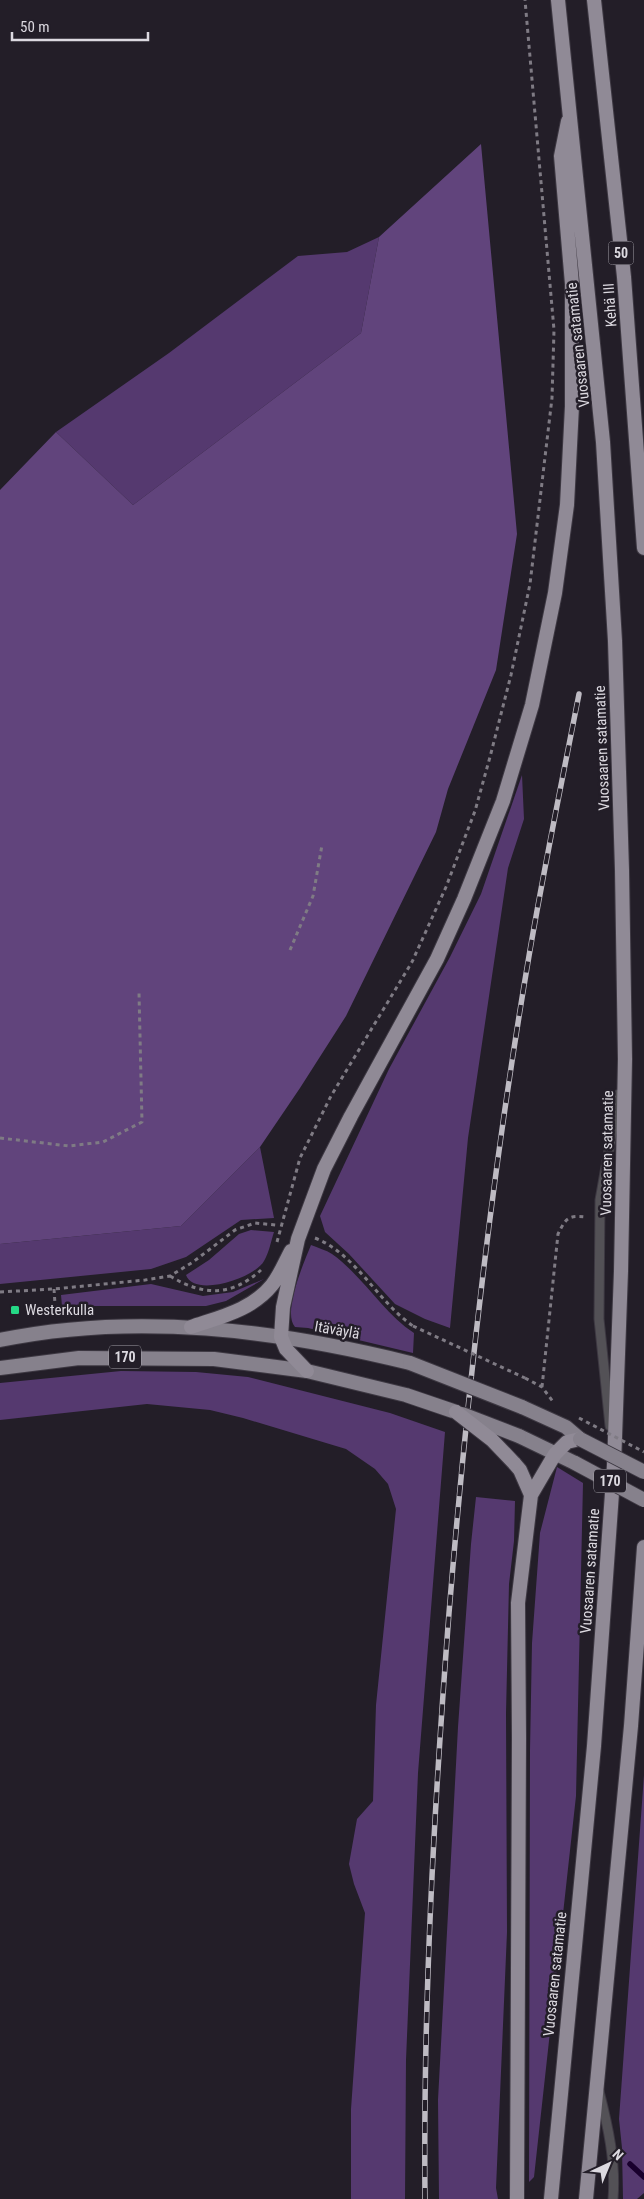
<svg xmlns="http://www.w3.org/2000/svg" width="644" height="2199" font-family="'Roboto Condensed',sans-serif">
<rect width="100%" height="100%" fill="#231e28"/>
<path fill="#55396f" d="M 379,237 L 361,333 L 133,505 L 56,432 L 169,353 L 298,256 L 347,252 Z
M 522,775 L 524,819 L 508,868 L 468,1138 L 450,1328 L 425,1319 L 395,1304 L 349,1254 L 325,1232 L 320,1216 L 389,1069 L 450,957 L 481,894 Z
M 260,1147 L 274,1218 L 241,1220 L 186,1257 L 151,1269 L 0,1284 L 0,1244 L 181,1226 Z
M 251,1230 L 274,1232 C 271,1241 269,1253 264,1261 C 255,1278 194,1298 186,1275 L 209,1260 L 239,1234 Z
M 311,1245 C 318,1248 326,1250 332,1254 C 363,1276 383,1313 414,1333 L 413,1353 L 308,1328 L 295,1327 C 282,1313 304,1262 311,1245 Z
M 264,1279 L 226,1301 L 206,1306 L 62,1306 L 61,1295 L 151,1284 L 203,1296 L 233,1292 Z
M 121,1371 L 196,1372 L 248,1377 L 390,1413 L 445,1432 L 418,1773 L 406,2060 L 405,2199 L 351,2199 L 351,2109 L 365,1913 L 354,1884 L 349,1864 L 357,1819 L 373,1801 L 376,1705 L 396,1509 L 388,1484 L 375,1469 L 346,1449 L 243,1418 L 210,1410 L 147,1404 L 0,1420 L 0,1383 Z
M 557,1467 L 583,1483 L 576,1796 L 534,2177 L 529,2182 L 530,1750 L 532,1643 L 540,1533 Z
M 476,1497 L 515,1501 L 514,1541 L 509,1584 L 506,1713 L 507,1932 L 496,2188 L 498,2199 L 439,2199 L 438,2100 L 458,1727 L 471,1544 Z
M 644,1775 L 644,2193 L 637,2199 L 623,2199 L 622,2148 L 619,2119 Z"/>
<path fill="#61447c" d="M 481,144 L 517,534 L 496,670 L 448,789 L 436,832 L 346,1016 L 300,1088 L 260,1147 L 181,1226 L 0,1244 L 0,490 L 56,432 L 133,505 L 361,333 L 379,237 Z"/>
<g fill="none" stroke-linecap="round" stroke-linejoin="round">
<path stroke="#19002d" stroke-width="5.5" d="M 630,2164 L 644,2177"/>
<g stroke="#3d3842" stroke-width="11">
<path id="service" d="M 610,1426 L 599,1319 L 600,1200 L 619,1094
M 599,2091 C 608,2126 616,2162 613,2199"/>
</g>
<g stroke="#3d3842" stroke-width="16">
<path id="primary" d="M 0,1340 C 136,1312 277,1330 410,1363
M 0,1368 L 79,1358 L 214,1359 L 307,1371 L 406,1395 L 456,1412
M 522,1407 L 566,1427 L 580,1439
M 519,1436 L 575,1463"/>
</g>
<g stroke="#3d3842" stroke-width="16">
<path id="trunk" d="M 594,0 L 624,277 L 644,548
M 191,1327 C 220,1317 252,1310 272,1285 C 280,1275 285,1262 291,1251
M 307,1371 L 286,1349 L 281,1337 L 283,1307 L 298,1239 L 324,1169 L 351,1116 L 437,959 L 464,899 L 503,801 L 532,705 L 555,593 L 567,505 L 572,406 L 572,284 L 561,156 L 568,121
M 514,1463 L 520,1470 L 531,1495
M 517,2199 L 519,1738 L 518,1603 L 531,1495 L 555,1454 L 567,1442 L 580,1439
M 551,2199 L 594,1746 L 614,1465 L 621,1271 L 625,1059 L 622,870 L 615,641 L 603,442 L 558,0
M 586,2199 L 631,1726 L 644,1547"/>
</g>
<path stroke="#7f7b84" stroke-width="3" stroke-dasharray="4 4" stroke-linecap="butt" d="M 290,950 L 313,896 L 322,845
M 0,1138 L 69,1146 L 103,1142 L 142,1122 L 139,993
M 315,1238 C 356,1254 377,1301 413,1326
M 277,1242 L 300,1158 L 331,1096 L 412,962 L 446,887 L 475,811 L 490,757 L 511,675 L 530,584 L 552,398 L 554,330 L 525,0
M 170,1276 C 203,1296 231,1297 261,1270
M 54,1289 L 55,1304
M 0,1292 L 54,1289 L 145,1280 L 170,1276 L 193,1262 L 235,1230 L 255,1223 L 276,1225
M 525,1378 L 542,1387 L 554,1403
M 542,1387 L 558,1234 C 566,1218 568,1215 586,1217"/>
<use href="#service" stroke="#535156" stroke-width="9"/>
<use href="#primary" stroke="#86818c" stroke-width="14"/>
<use href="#trunk" stroke="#908a96" stroke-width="14"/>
<g stroke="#bebbc3" stroke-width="5.5">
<path id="rail" d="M 425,2199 C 423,2004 434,1808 449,1613 C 467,1393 492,1173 529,956 C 544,868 562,781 579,694"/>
</g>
<use href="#rail" stroke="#231e28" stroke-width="4" stroke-dasharray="11" stroke-linecap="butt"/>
<g stroke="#3d3842" stroke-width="16" stroke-linecap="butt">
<path id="primary-bridge" d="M 410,1363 L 522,1407
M 462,1414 L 519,1436
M 580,1439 L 644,1472
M 575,1463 L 644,1500"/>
</g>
<g stroke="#3d3842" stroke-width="16" stroke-linecap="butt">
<path id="trunk-bridge" d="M 456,1412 L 492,1440 L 514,1463"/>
</g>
<path stroke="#7f7b84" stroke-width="3" stroke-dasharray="4 4" stroke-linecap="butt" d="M 413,1326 L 525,1378
M 579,1418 L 644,1452"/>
<use href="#primary-bridge" stroke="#86818c" stroke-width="14"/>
<use href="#trunk-bridge" stroke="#908a96" stroke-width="14"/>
</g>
<rect fill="#25d886" stroke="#231e28" stroke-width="2" x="10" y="1305" width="10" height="10" rx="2.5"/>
<g text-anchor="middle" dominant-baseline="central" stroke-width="5" stroke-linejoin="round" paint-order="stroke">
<g fill="#231e28" stroke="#a4a1a9" stroke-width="1">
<rect x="608.5" y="241.5" width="25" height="23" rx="4"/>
<rect x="109" y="1345.5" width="32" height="23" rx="4"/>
<rect x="594" y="1469.5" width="32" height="23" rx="4"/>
</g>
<g font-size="14" font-weight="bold" fill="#dcd9e0">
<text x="621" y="253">50</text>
<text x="125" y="1357">170</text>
<text x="610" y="1481">170</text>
</g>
<g font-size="15" fill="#dcd9e0" stroke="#231e28">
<text transform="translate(610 305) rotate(-94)">Kehä III</text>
<text transform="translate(578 345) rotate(-96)">Vuosaaren satamatie</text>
<text transform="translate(602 748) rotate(-92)">Vuosaaren satamatie</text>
<text transform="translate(607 1153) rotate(-89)">Vuosaaren satamatie</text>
<text transform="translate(337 1330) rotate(10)">Itäväylä</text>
<text transform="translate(590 1571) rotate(-86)">Vuosaaren satamatie</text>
<text transform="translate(555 1974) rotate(-84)">Vuosaaren satamatie</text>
</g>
<g font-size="15" fill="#dcd9e0" stroke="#231e28" text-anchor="start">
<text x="25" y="1310">Westerkulla</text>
</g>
</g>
<g transform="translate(609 2164) rotate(44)" stroke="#231e28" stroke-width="4" paint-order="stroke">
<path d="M0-4L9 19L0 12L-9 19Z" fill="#dcd9e0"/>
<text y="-8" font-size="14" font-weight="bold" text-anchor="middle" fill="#dcd9e0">N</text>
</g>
<path d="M12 32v8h136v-8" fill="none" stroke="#dcd9e0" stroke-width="2.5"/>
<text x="20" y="32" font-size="15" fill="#dcd9e0" stroke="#231e28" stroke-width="4" paint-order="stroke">50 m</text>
</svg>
